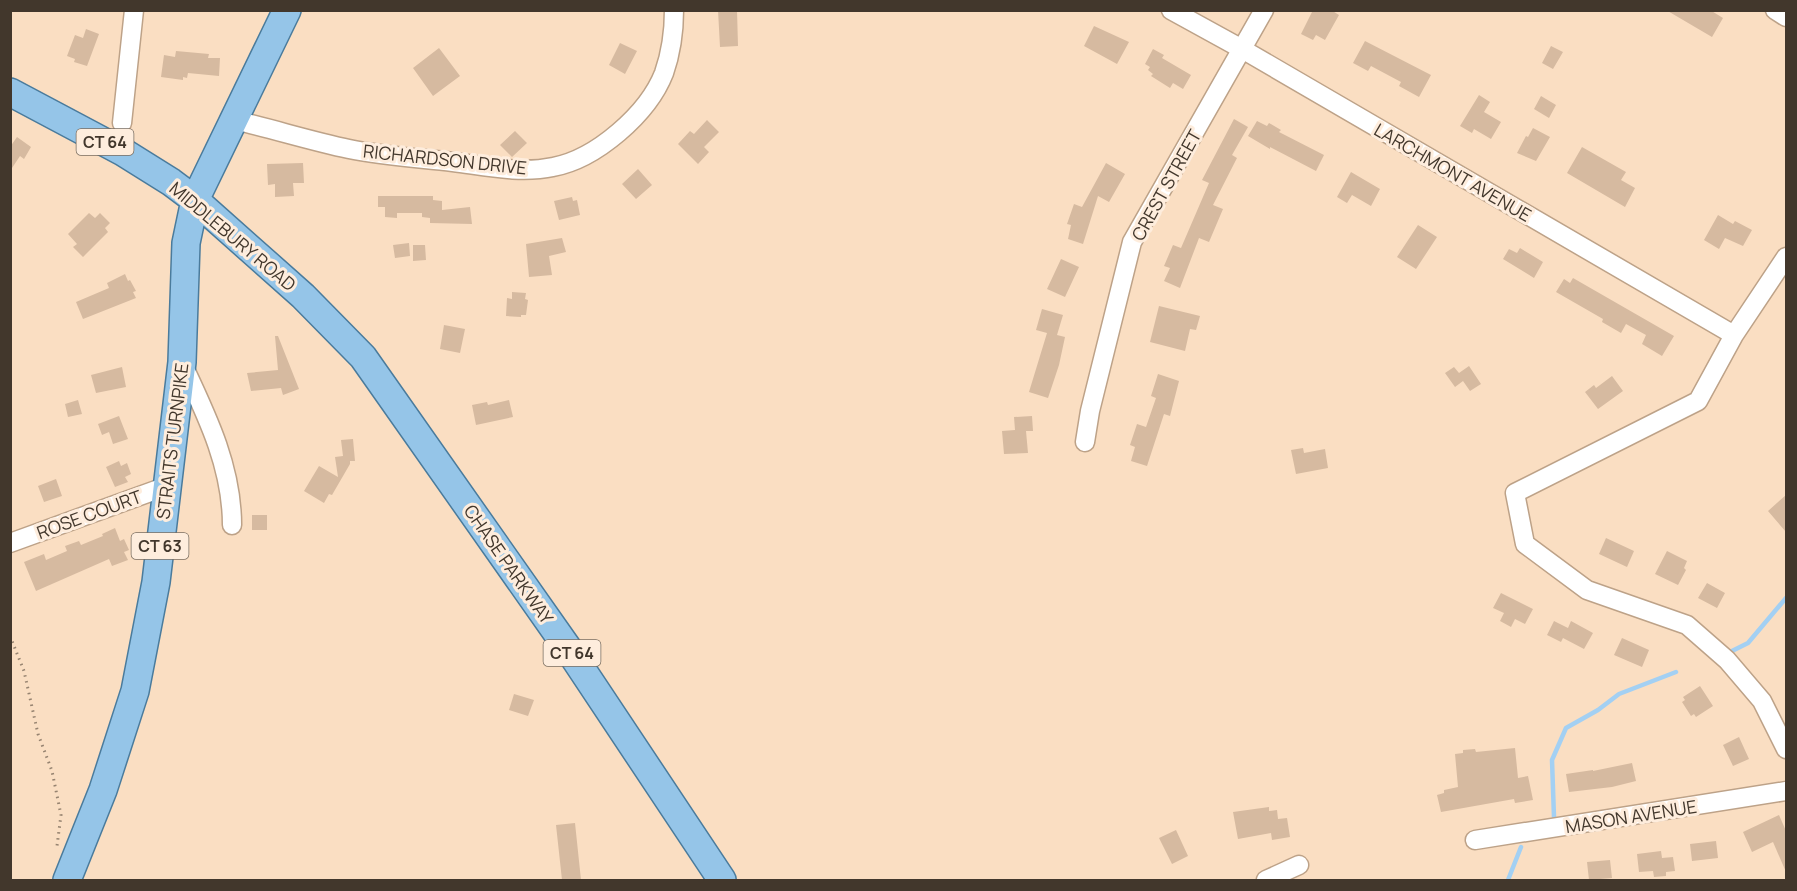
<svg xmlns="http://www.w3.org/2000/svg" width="1797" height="891" font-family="Manrope,sans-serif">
<rect width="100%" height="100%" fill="#fadec2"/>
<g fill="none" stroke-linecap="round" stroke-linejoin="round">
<path stroke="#a3d0f3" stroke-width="4.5" d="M 1730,652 L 1748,643 L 1786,598
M 1554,817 L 1552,760 L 1566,728 L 1598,710 L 1619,694 L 1676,672
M 1508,880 L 1521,847"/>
</g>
<path fill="#d6baa0" d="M 718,10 L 737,10 L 738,46 L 720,47 Z
M 1313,10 L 1331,10 L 1339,15 L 1325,40 L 1316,35 L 1313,40 L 1301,34 Z
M 1666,10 L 1710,10 L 1723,18 L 1712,37 Z
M 1094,26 L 1129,42 L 1117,64 L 1084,46 Z
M 86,29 L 99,34 L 87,66 L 74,62 L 75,59 L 67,56 L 75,35 L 83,38 Z
M 1365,41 L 1431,75 L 1419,97 L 1399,86 L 1401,82 L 1371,66 L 1368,71 L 1353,63 Z
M 620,43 L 637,51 L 625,74 L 609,65 Z
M 1551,46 L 1563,52 L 1553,69 L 1542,63 Z
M 439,48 L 460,76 L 433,96 L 413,68 Z
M 1153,49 L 1164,55 L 1162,58 L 1191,75 L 1183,89 L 1173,83 L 1170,88 L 1151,76 L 1153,74 L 1148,70 L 1150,67 L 1145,64 Z
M 176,51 L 209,54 L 208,58 L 220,58 L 219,76 L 188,73 L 187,78 L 183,77 L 183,80 L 161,77 L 164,55 L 175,57 Z
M 1479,95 L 1490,102 L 1484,112 L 1501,122 L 1491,139 L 1474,129 L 1472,133 L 1460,126 Z
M 1541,96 L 1556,105 L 1549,118 L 1534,109 Z
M 1234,119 L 1248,127 L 1232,155 L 1237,158 L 1213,205 L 1223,209 L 1209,242 L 1199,238 L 1180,288 L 1164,281 L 1170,268 L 1164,266 L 1173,245 L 1181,248 L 1209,183 L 1202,180 Z
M 707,120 L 719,132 L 704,147 L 709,152 L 698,164 L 678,144 L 690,131 L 694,134 Z
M 1257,121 L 1267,126 L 1269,123 L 1281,130 L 1279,132 L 1324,155 L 1316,171 L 1270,147 L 1270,149 L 1248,136 Z
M 1533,128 L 1550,137 L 1536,161 L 1517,153 L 1526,136 L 1528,137 Z
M 515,131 L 527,143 L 512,157 L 500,145 Z
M 17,137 L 31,147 L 24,159 L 20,156 L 10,171 L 10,147 Z
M 1582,147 L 1626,172 L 1621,180 L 1635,188 L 1625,207 L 1567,173 Z
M 303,163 L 304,183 L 293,183 L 294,196 L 275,197 L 275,184 L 268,185 L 267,164 Z
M 1106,163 L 1125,174 L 1109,202 L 1098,196 L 1083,244 L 1068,239 L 1071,225 L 1067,224 L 1074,204 L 1082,207 Z
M 638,169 L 652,185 L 636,199 L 622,184 Z
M 1351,172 L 1380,189 L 1371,206 L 1352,195 L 1347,203 L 1337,197 Z
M 378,196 L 433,196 L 433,200 L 442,201 L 442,210 L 470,207 L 472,224 L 430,223 L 430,218 L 422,217 L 422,213 L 397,213 L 397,218 L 385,217 L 385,207 L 378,207 Z
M 572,197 L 573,201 L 577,200 L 580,215 L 559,220 L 554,201 Z
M 89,213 L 95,218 L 100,213 L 110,223 L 105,228 L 108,232 L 83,257 L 73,247 L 77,244 L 68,234 Z
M 1718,215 L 1733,224 L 1735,221 L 1752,230 L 1743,246 L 1725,238 L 1719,249 L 1704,240 Z
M 1418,225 L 1437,237 L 1416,269 L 1397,257 Z
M 562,238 L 566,252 L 549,256 L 552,275 L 529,277 L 526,244 Z
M 409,243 L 410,256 L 395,258 L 393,245 Z
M 413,245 L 425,245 L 426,260 L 413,261 Z
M 1520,248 L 1543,262 L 1534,278 L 1503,259 L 1509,249 L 1517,253 Z
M 1061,259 L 1079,267 L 1065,297 L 1047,289 Z
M 125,274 L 128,281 L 130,280 L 136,291 L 133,292 L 136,298 L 83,319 L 76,302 L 109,288 L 107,283 Z
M 1573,278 L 1674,336 L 1662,356 L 1642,344 L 1646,335 L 1626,324 L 1621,333 L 1602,322 L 1603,319 L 1556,292 L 1564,279 L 1570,283 Z
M 512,292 L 526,293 L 525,299 L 528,300 L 526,315 L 521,315 L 521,317 L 506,316 L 507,298 L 512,299 Z
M 1159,306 L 1200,316 L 1196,330 L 1190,329 L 1185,351 L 1150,342 Z
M 1042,309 L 1063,315 L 1057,335 L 1065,337 L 1059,365 L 1048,398 L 1029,392 L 1047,333 L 1036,330 Z
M 444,325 L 465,329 L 460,353 L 440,349 Z
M 275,336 L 278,336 L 299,389 L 283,395 L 281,388 L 251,391 L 247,373 L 278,370 Z
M 1469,366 L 1481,384 L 1470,391 L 1463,381 L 1455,387 L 1445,373 L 1454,367 L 1459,373 Z
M 122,367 L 126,387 L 96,393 L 91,375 Z
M 1158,374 L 1179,381 L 1170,416 L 1164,414 L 1147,466 L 1131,461 L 1135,447 L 1130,445 L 1137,424 L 1146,427 L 1156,398 L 1151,396 Z
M 1612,376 L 1623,391 L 1598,409 L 1585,392 L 1594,385 L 1596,388 Z
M 78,400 L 82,414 L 68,417 L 65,404 Z
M 509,400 L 513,417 L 476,425 L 472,405 L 487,402 L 488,405 Z
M 119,416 L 128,439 L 113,444 L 109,432 L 102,435 L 98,424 Z
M 1032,416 L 1033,431 L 1026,431 L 1028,453 L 1004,454 L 1002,431 L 1015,430 L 1014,417 Z
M 353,439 L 355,461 L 350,461 L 350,464 L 332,495 L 329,494 L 324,503 L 304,491 L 319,466 L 338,477 L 335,457 L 343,456 L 341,440 Z
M 1303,448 L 1304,453 L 1325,449 L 1328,468 L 1296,474 L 1291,450 Z
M 119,461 L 121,466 L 127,463 L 131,474 L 125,477 L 128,482 L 115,487 L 106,467 Z
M 56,479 L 62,496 L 44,502 L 38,486 Z
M 1786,495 L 1786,532 L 1768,511 Z
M 252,515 L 267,515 L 267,530 L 252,530 Z
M 115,528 L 120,541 L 124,539 L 129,550 L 124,552 L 128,560 L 112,566 L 109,559 L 36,591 L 24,562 L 44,554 L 46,560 L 67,551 L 65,546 L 79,541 L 81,545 L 103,536 L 102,534 Z
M 1606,538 L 1634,551 L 1627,567 L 1599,554 Z
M 1667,551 L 1687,561 L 1684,568 L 1686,570 L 1678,585 L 1655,574 Z
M 1707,583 L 1725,593 L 1717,608 L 1698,598 Z
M 1501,593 L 1533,609 L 1525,624 L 1515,619 L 1511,627 L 1500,621 L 1504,613 L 1493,608 Z
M 1554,621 L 1568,628 L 1571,621 L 1593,633 L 1584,649 L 1563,638 L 1561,642 L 1547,635 Z
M 1622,638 L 1649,650 L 1642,667 L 1614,655 Z
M 1700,686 L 1713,706 L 1696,717 L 1694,714 L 1691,716 L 1682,702 L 1685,700 L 1683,697 Z
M 514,694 L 534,700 L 528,716 L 509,710 Z
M 1739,737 L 1749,759 L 1733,766 L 1723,745 Z
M 1515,748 L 1518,778 L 1528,776 L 1533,800 L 1515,803 L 1514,799 L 1441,812 L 1437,795 L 1444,793 L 1444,790 L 1458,787 L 1455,754 L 1463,753 L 1463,750 L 1475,749 L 1476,752 Z
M 1632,763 L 1636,781 L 1612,787 L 1569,792 L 1566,774 L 1593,770 L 1593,771 Z
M 1269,807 L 1269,811 L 1277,810 L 1278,819 L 1287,818 L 1290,837 L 1272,840 L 1271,833 L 1238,839 L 1233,812 Z
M 1779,815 L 1786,831 L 1786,872 L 1773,842 L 1752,852 L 1743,832 Z
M 575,823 L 581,880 L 562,880 L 556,825 Z
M 1176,830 L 1188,856 L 1172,864 L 1159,838 Z
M 1716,841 L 1718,858 L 1692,861 L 1690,844 Z
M 1661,851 L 1662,858 L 1673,857 L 1675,871 L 1666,872 L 1666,876 L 1654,877 L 1653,871 L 1639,872 L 1637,854 Z
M 1610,860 L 1612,878 L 1589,880 L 1587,862 Z"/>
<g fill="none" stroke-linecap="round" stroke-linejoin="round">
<g stroke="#bda288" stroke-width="21">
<path id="street" d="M 1171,10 L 1242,49 L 1734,335
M 1775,10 L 1786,17
M 234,120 C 273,129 311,141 349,149 C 383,156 419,158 453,162 C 485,166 520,174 553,167 C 596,159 648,114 664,73 C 671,53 674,31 674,10
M 122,123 L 134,10
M 1786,257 L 1734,335 L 1698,401 L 1515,493 L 1525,544 L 1587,590 L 1687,625 L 1727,660 L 1762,701 L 1786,749
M 183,365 C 207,416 232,467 232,525
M 1085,442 L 1090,411 L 1132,242 L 1264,10
M 10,543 L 167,486
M 1475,840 L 1786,791
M 1266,880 L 1299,865"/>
</g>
<g stroke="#4a7b9c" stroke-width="30">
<path id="primary" d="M 10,92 L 123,152 L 171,182 L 195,200 L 303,296 L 363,357 L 569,650 L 722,880
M 67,880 L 103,790 L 135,691 L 156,582 L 182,362 L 186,243 L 195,200 L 287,10"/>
</g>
<path stroke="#968370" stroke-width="3" stroke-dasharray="1.5 4.5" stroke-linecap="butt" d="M 10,636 L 24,671 L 38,734 L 52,771 L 61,815 L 57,846"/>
<use href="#street" stroke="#fff" stroke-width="18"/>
<use href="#primary" stroke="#95c5e8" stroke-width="27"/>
</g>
<g text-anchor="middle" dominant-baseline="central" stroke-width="6" stroke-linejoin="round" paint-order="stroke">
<g fill="#feeddd" stroke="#7a6e61" stroke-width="1.5">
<rect x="76.5" y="129" width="57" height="26" rx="4.5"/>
<rect x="131.5" y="533" width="57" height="26" rx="4.5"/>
<rect x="543.5" y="640" width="57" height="26" rx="4.5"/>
</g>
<g font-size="16" font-weight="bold" fill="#42372c">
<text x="105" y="142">CT 64</text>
<text x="160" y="546">CT 63</text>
<text x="572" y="653">CT 64</text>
</g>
<g font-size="18" fill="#42372c" stroke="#feeddd">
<text transform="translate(445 159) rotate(6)">RICHARDSON DRIVE</text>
<text transform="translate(1453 172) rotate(30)">LARCHMONT AVENUE</text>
<text transform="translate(1166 185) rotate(-61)">CREST STREET</text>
<text transform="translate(233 236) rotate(40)">MIDDLEBURY ROAD</text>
<text transform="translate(172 441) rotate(-83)">STRAITS TURNPIKE</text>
<text transform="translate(89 514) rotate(-20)">ROSE COURT</text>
<text transform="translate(509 564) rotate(55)">CHASE PARKWAY</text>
<text transform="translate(1631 816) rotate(-9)">MASON AVENUE</text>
</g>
</g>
<rect width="1797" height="891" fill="none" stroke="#42372c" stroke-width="24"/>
</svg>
